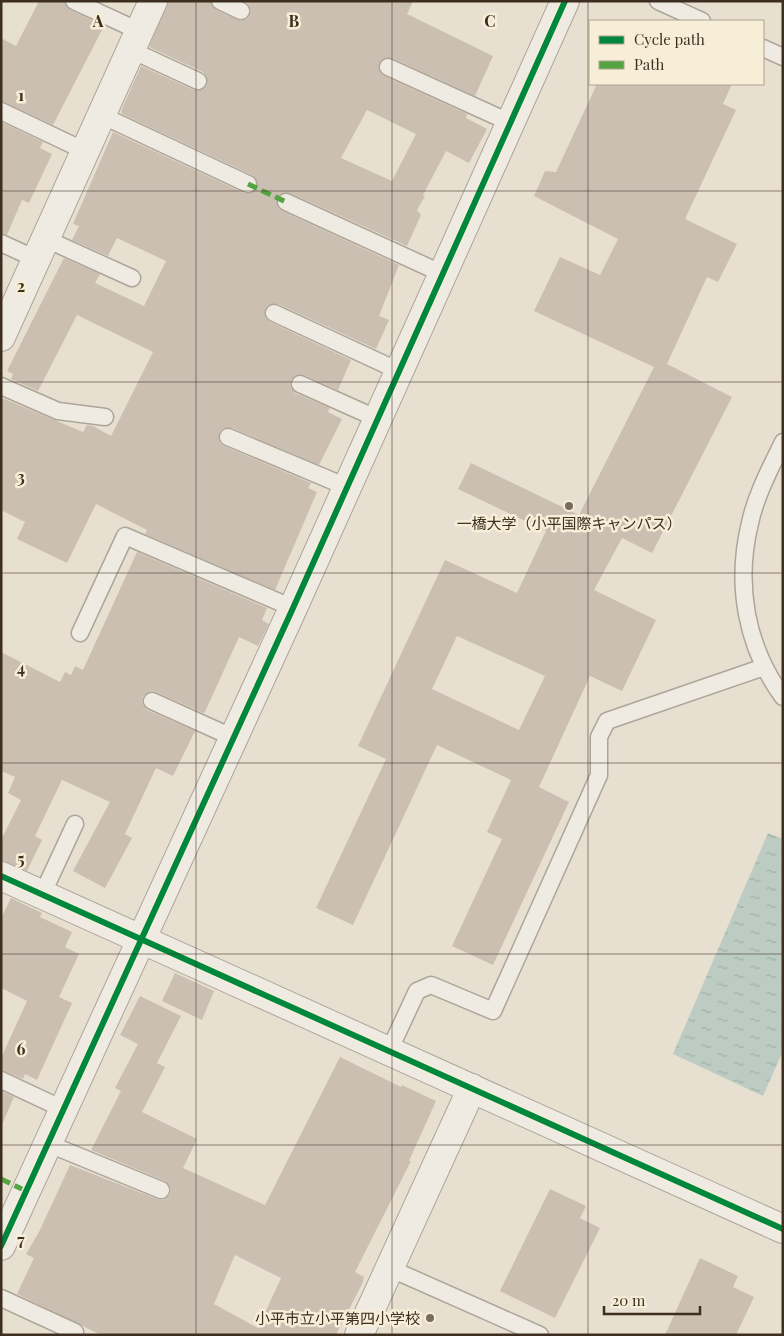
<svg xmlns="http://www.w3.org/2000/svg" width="784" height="1336" font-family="'Playfair Display','Noto Sans JP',serif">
<defs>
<pattern id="water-ripples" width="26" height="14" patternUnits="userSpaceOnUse" patternTransform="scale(1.25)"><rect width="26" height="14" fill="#bcccc2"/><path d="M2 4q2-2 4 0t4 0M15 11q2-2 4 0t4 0" fill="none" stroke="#a2b0a6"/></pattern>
</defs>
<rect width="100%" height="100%" fill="#e7e0d1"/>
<path fill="url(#water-ripples)" d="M 768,833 L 783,839 L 783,1051 L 763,1096 L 673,1054 Z"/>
<path fill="#cbbfb2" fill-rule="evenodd" d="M 39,1 L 64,1 L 70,10 L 104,26 L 53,125 L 1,101 L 1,38 L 16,46 Z
M 168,1 L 210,1 L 216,10 L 241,21 L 247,19 L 251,11 L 249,5 L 244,1 L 413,1 L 407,14 L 493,56 L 475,96 L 392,58 L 383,59 L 379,63 L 380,72 L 384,76 L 467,114 L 466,118 L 487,129 L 469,163 L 446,151 L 423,195 L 425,196 L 417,210 L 421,215 L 407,246 L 290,193 L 281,194 L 277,198 L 278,207 L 282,211 L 399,265 L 379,316 L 389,320 L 376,349 L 278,304 L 269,305 L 265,309 L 266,318 L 270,322 L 351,360 L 338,390 L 304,375 L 295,376 L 291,380 L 290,385 L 295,393 L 330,408 L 328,412 L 342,419 L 319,465 L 232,428 L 222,429 L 219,434 L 220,443 L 224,446 L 311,483 L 308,488 L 317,492 L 275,590 L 145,534 L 147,530 L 96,504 L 67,563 L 17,539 L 25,522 L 1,510 L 2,398 L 83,432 L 87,425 L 93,426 L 111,436 L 153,352 L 77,315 L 38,391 L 11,379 L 13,374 L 7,371 L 64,258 L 100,274 L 95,283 L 144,306 L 166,261 L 117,238 L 108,256 L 72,240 L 79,226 L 73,224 L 113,132 L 244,193 L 253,192 L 257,188 L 256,179 L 252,175 L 122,114 L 121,111 L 141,66 L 194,90 L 203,89 L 207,85 L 206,76 L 203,72 L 149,47 ZM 367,110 L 416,134 L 392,181 L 341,158 Z
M 597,84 L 732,84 L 723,104 L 736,110 L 685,219 L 737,244 L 718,282 L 707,277 L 667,364 L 732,397 L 652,553 L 622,538 L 594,590 L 656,620 L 622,691 L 590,676 L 539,787 L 569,802 L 493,965 L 452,946 L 502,839 L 487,832 L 511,780 L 437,745 L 353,925 L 316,908 L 386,759 L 358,746 L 445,560 L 517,593 L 546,531 L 458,489 L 471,463 L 579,515 L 654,367 L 534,311 L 560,257 L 600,275 L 618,239 L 534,196 L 545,171 L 556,172 ZM 457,636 L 545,676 L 519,730 L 432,689 Z
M 1,122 L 43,142 L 40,148 L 52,154 L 29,203 L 22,200 L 7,235 L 1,233 Z
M 137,552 L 267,608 L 262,620 L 269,624 L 258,646 L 239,637 L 205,712 L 203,713 L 156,692 L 151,691 L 143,696 L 142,702 L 147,710 L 195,731 L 173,776 L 156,768 L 125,834 L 132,838 L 105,888 L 73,871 L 110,802 L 62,780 L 35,836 L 42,840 L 27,871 L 1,860 L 1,840 L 21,800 L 8,793 L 15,777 L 1,771 L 1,652 L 60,682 L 65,672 L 71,675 L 75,666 L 83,670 Z
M 11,898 L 42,913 L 40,917 L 72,932 L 65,947 L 79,954 L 59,997 L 72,1003 L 37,1080 L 25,1074 L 23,1079 L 1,1070 L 1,1058 L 27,1001 L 1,988 L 1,918 Z
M 175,973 L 214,991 L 202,1020 L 162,1001 Z
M 140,996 L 181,1016 L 157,1063 L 165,1067 L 142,1112 L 197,1139 L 183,1168 L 265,1205 L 340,1057 L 401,1087 L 402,1085 L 436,1101 L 409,1161 L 411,1161 L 355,1272 L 364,1277 L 362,1284 L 336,1335 L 101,1335 L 17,1294 L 34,1258 L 26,1254 L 39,1232 L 70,1165 L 157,1199 L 163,1200 L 170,1194 L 171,1188 L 165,1181 L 91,1150 L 121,1091 L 115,1088 L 138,1044 L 120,1035 ZM 235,1255 L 281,1278 L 258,1328 L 214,1304 Z
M 1,1091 L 14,1097 L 1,1127 Z
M 550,1189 L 586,1206 L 580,1218 L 600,1228 L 555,1318 L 500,1291 Z
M 700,1258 L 738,1276 L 733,1287 L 754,1297 L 736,1335 L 665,1335 Z"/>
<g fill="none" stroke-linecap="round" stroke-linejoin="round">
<g stroke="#ada599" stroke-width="19">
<path id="service" d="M 74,1 L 139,31
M 220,1 L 241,11
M 658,1 L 702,21
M 763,48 L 783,57
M 131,50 L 198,81
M 388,67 L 511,123
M 1,111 L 85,151
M 101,115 L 248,184
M 286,202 L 443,274
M 46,239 L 132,278
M 1,243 L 36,259
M 274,313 L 399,371
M 300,384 L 378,419
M 1,386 L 58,411 L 105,417
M 228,437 L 347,487
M 783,442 C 770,469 756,495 750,523 C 735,584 746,647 783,697
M 80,633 L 125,536 L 293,608
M 152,701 L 234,738
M 42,895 L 75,824
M 389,1051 L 417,991 L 431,985 L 493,1011 L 599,775 L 599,737 L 607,721 L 764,667
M 1,1080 L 65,1110
M 49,1144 L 161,1190
M 389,1268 L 540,1335
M 1,1298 L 75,1332"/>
</g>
<g stroke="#ada599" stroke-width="30">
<path id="minor" d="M 1,337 L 153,1
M 1,876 L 783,1229
M 1,1246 L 293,608 L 565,1
M 359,1335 L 472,1088"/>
</g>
<use href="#service" stroke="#efebe3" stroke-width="16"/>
<use href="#minor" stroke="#efebe3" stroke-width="28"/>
<path stroke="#54a441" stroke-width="5" stroke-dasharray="10 5" stroke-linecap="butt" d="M 248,184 L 286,202
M 1,1179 L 26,1191"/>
<g stroke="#f7eed8" stroke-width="9">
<path id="cycleway" d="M 1,876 L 783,1229
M 1,1246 L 293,608 L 565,1"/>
</g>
<use href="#cycleway" stroke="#00873e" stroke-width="6"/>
</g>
<path fill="none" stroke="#3d2e20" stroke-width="1" stroke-opacity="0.55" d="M 196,1 L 196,1335M 392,1 L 392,1335M 588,1 L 588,1335M 1,191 L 783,191M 1,382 L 783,382M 1,573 L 783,573M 1,763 L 783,763M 1,954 L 783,954M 1,1145 L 783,1145"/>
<g fill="#786c5e" stroke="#f7eed8" stroke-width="2">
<circle cx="569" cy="506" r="5"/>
<circle cx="430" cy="1318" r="5"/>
</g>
<g text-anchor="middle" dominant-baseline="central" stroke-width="5" stroke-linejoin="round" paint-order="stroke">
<g font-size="15" fill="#3d2e20" stroke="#f7eed8">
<text x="569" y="523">一橋大学（小平国際キャンパス）</text>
<text x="420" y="1318" text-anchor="end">小平市立小平第四小学校</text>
</g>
</g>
<g font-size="16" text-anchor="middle" font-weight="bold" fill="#3d2e20" stroke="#f7eed8" stroke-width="5" stroke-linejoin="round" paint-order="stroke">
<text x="98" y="27">A</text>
<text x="294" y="27">B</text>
<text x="490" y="27">C</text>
<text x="21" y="101">1</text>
<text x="21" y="292">2</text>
<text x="21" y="483">3</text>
<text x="21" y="674">4</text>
<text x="21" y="865">5</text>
<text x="21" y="1055">6</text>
<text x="21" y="1246">7</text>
</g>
<rect width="784" height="1336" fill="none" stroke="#3d2e20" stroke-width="5"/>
<rect x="589" y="20" width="175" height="65" fill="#f7eed8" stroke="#ada18e"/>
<rect x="599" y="36" width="25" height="8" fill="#00873e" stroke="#ada18e"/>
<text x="634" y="45" font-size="15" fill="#3d2e20">Cycle path</text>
<rect x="599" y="61" width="25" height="8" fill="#54a441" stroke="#ada18e"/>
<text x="634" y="70" font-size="15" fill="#3d2e20">Path</text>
<path d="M604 1306v8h96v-8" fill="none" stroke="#3d2e20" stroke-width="2.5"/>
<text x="612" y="1306" font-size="15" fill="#3d2e20" stroke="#f7eed8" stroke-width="4" paint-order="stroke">20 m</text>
</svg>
